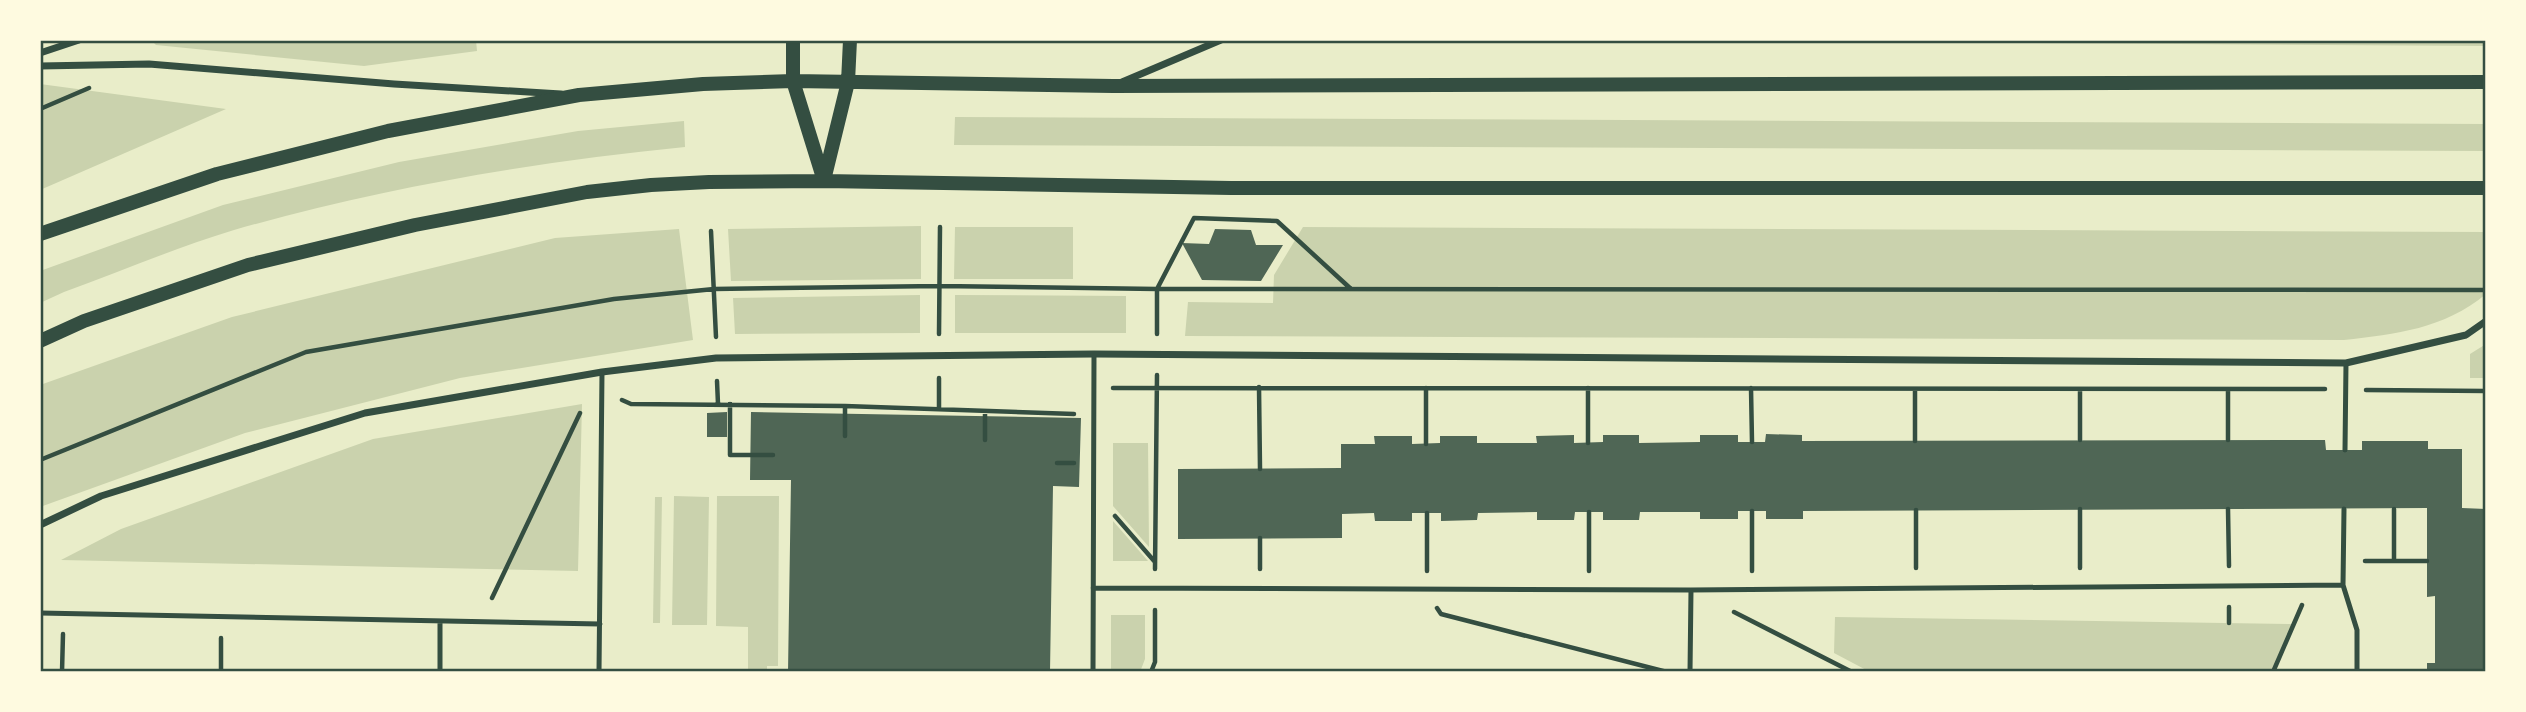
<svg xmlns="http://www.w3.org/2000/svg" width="2526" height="712" font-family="Barlow,sans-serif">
<rect width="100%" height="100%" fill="#e9edc9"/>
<path fill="#cad2ad" d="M 151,40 L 476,40 L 477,51 L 364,66 L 156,45 Z
M 1555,40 L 2486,40 L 2486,46 Z
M 40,84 L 226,109 L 40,190 Z
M 955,117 L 2486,124 L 2486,151 L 954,145 Z
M 684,121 L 685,147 C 533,162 381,188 234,230 C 177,247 120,272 64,292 L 40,303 L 40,271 L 223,205 L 399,162 L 578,131 Z
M 921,226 L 921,279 L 731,281 L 728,229 Z
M 955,227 L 1073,227 L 1073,279 L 954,279 Z
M 1303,227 L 2486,232 L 2486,294 C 2444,329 2396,334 2344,340 L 1185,336 L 1188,302 L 1273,303 L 1274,275 Z
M 679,229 L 693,340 L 460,378 L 245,433 L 40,507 L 40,385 L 232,317 L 555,238 Z
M 920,295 L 920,333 L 735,334 L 733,298 Z
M 955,295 L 1126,296 L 1126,333 L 955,333 Z
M 2486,344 L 2486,378 L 2470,378 L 2470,354 Z
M 582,404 L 578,571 L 61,560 L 121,529 L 373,439 Z
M 1113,443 L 1148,443 L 1149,547 L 1113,506 Z
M 674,496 L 709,497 L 707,625 L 672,625 Z
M 717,496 L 779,496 L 778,666 L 767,666 L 767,672 L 748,672 L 748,627 L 716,626 Z
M 655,497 L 662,497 L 660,623 L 653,623 Z
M 1113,521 L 1148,561 L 1113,561 Z
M 1111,615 L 1145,615 L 1145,659 L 1140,672 L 1111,672 Z
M 1835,617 L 2294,624 L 2273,672 L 1870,672 L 1834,653 Z"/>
<path fill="#4f6655" d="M 1215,229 L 1251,230 L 1256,245 L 1283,245 L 1261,281 L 1202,280 L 1182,243 L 1209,244 Z
M 727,412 L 727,437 L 707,437 L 707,413 Z
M 751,412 L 1081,418 L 1079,487 L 1053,486 L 1050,672 L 788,672 L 791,480 L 750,480 Z
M 1766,434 L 1802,435 L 1802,441 L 2325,440 L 2326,450 L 2362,450 L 2362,441 L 2428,441 L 2428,449 L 2462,449 L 2462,508 L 2486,509 L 2486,672 L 2427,672 L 2427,663 L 2435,663 L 2435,596 L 2427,597 L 2427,508 L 1803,511 L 1803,519 L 1766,519 L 1766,511 L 1738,511 L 1738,519 L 1700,519 L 1700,512 L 1640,512 L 1639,520 L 1603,520 L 1603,512 L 1575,512 L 1574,520 L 1537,520 L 1537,512 L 1478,513 L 1477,520 L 1441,521 L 1441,513 L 1412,513 L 1412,521 L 1375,521 L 1374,513 L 1342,514 L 1342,538 L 1178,539 L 1178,469 L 1341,468 L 1341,444 L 1375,444 L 1374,436 L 1412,436 L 1412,444 L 1440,443 L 1440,436 L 1477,436 L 1477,443 L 1537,443 L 1536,436 L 1574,435 L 1574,443 L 1603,442 L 1603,435 L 1639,435 L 1639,443 L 1700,442 L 1700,435 L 1738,435 L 1738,442 L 1765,442 Z"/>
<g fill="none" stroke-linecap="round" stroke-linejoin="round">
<path stroke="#344e41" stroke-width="4.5" d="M 40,109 L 89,88
M 711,231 L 716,337
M 939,334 L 940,227
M 1157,334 L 1157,289 L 1194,218 L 1277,221 L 1351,289
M 717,381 L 718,404
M 1259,387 L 1260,469
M 1113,388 L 2325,389
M 1426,388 L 1426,444
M 1751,388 L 1752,442
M 1915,389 L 1915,441
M 2080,389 L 2080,440
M 2228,389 L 2228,440
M 2366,390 L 2486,391
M 622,400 L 631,404 L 845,406 L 1074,414
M 730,404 L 730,455 L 773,455
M 939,409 L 939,378
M 845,436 L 845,406
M 985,440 L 985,411
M 1588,443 L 1588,388
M 40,460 L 306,352 L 614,299 L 714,289 L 939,286 L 1157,289 L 2486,290
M 1057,463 L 1074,463
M 2080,509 L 2080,568
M 2228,509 L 2229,566
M 1916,510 L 1916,568
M 1752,511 L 1752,571
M 1589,512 L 1589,571
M 1427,513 L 1427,571
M 1115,516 L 1155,562
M 1260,538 L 1260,569
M 2365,561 L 2427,561
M 2394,561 L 2394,509
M 1155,569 L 1157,375
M 492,598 L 580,413
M 1437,608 L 1441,614 L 1667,672
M 1734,612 L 1852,672
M 2229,623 L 2229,607
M 62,672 L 63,634
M 221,672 L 221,638
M 1151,672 L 1155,662 L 1155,610
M 2273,672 L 2302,605"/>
<path stroke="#344e41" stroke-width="5" d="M 2345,450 L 2346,363
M 2344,509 L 2343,585 L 2357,630 L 2357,672
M 1093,588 L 1691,590 L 2343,585
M 40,613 L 600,624
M 440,672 L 440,621
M 599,672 L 602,372
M 1093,672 L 1094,354
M 1690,672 L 1691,590"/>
<path stroke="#344e41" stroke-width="7" d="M 40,53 L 79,40
M 40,66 L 149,64 L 394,84 L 561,94
M 1122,82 L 1221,40
M 40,525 L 101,496 L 365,413 L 602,372 L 716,358 L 1094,354 L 2346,363 L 2466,335 L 2486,321"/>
<path stroke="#344e41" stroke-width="14" d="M 793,40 L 793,81 L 824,181
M 824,180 L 848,82 L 850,40
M 40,234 L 217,174 L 388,131 L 579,95 L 703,84 L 793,81 L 1113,86 L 2486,82
M 40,341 L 84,321 L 248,265 L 415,225 L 587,192 L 651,185 L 709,182 L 824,181 L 1231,188 L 2486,188"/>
</g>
<rect width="2526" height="712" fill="none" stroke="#fefae0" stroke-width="84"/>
<rect x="42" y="42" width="2442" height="628" fill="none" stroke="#344e41" stroke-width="2.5"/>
</svg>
